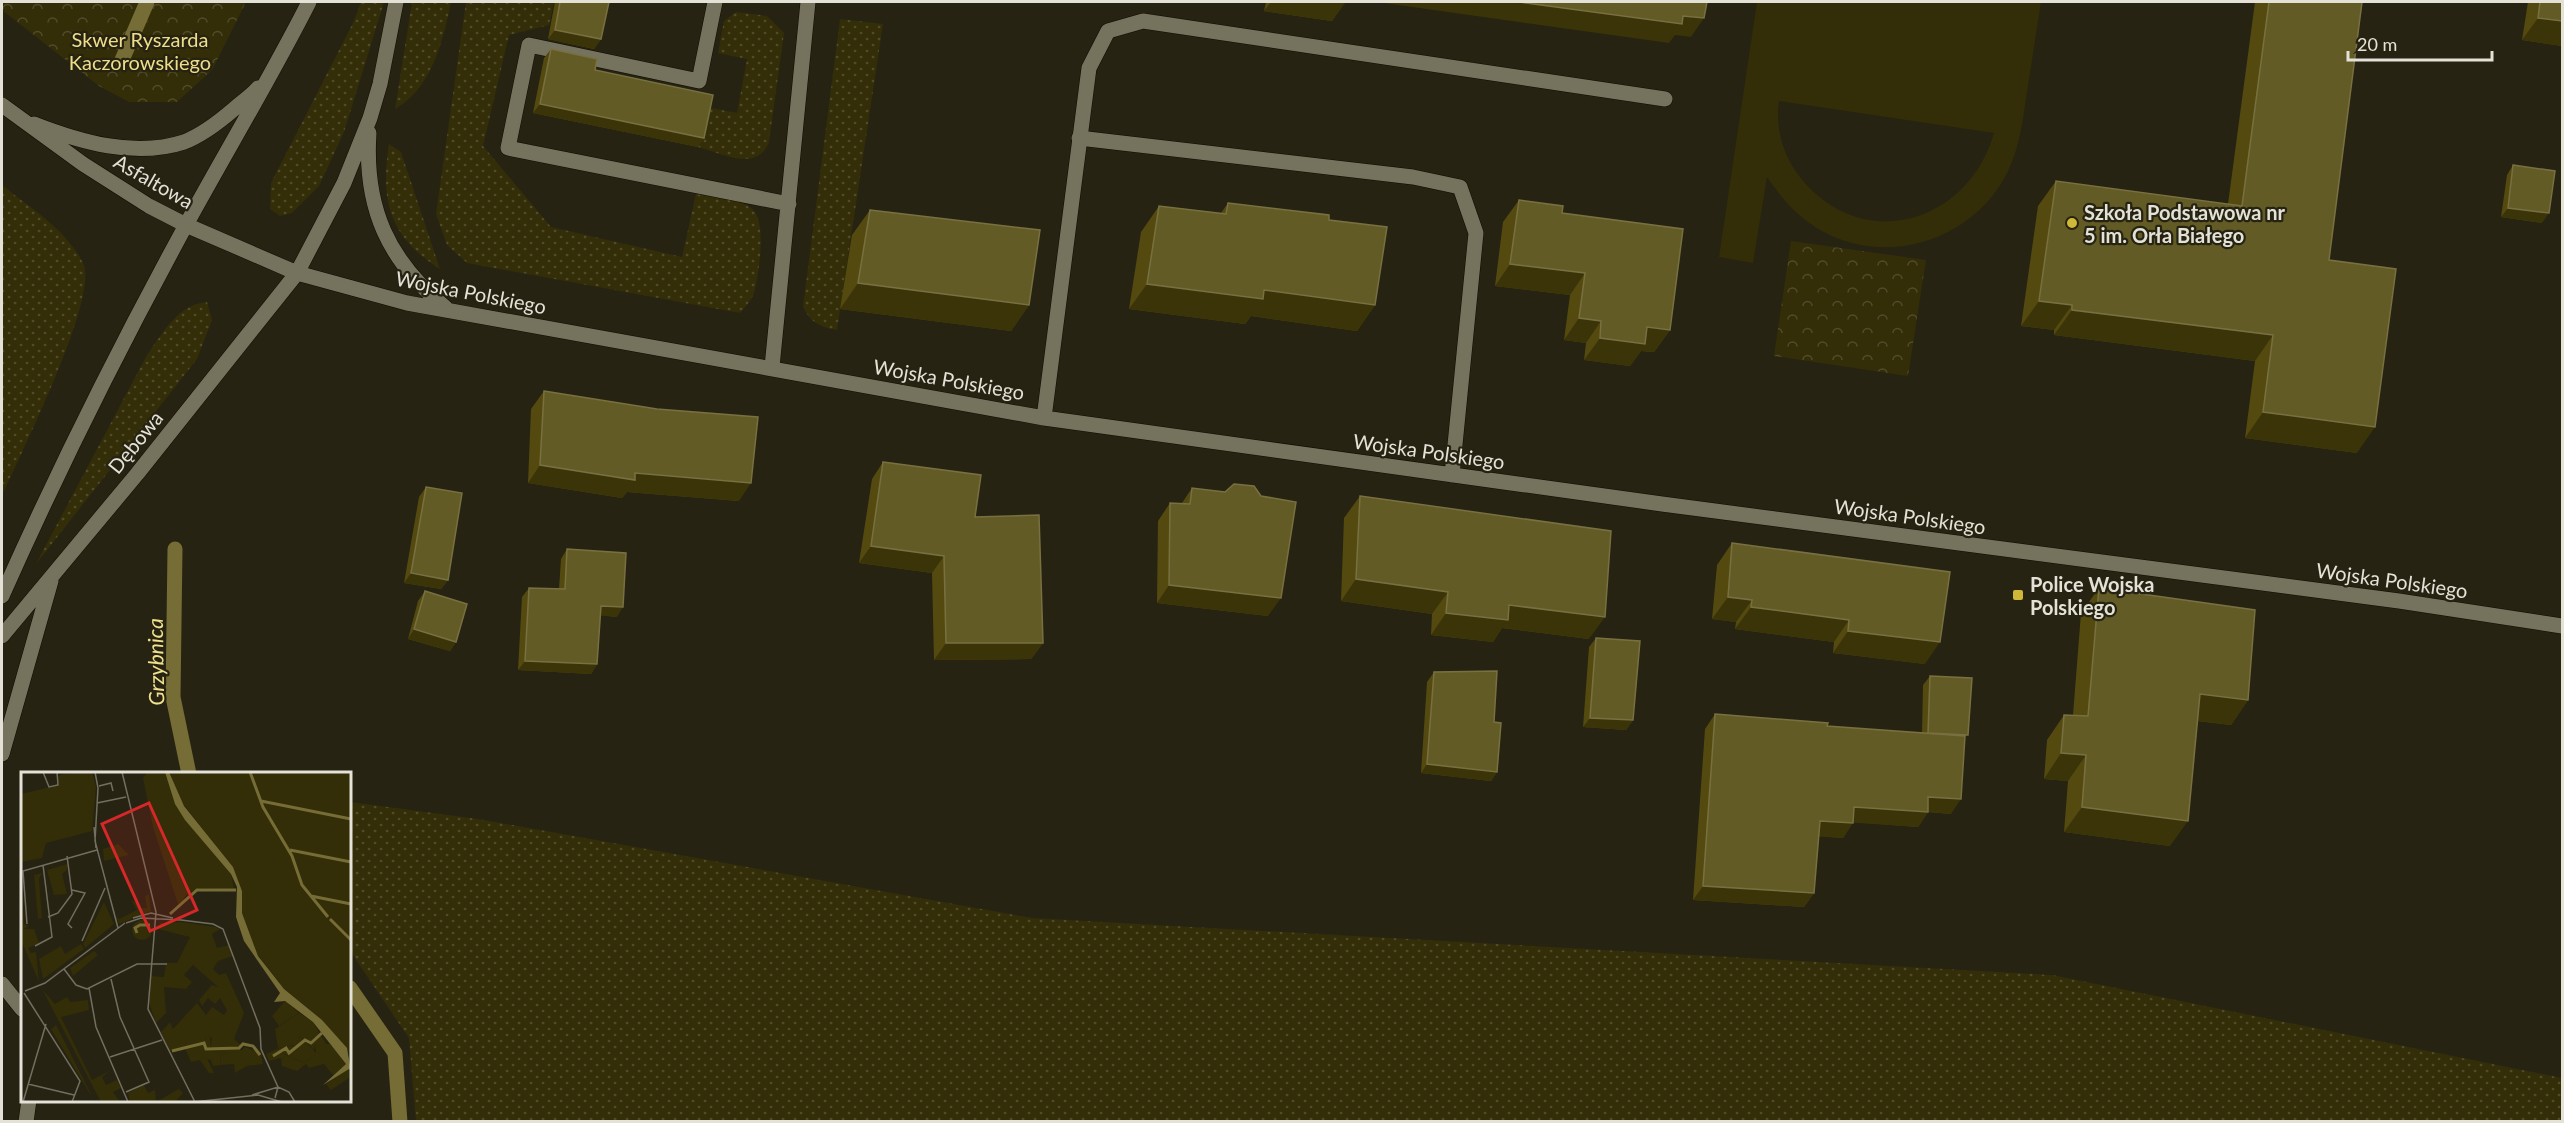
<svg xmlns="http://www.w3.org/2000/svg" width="2564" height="1123" font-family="Lato,sans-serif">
<defs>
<pattern id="grass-dots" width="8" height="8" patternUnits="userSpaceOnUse" patternTransform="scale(1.5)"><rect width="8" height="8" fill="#332d08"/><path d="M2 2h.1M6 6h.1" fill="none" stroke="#504b2b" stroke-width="1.8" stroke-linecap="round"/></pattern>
<pattern id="park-crowns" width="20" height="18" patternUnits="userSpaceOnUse" patternTransform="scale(1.5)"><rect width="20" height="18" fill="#332d08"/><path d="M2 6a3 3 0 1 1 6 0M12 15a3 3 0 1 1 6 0" fill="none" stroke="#504b2b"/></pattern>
</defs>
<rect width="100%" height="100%" fill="#262312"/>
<path fill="url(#grass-dots)" d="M 361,2 L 384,2 L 344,132 L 319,186 L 292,213 L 280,216 L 270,209 L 271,183 L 353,23 Z
M 412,2 L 451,2 C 443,41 432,88 395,109 Z
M 466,2 L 554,2 L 549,25 L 509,35 L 483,146 L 551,227 L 682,257 L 696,194 C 712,197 743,198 754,211 C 766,226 759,272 755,289 C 753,299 746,306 740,313 L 467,263 L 447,245 L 436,214 Z
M 736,12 L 767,16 L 784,33 L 769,142 C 757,173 721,153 698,147 L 706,107 L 737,113 L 747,59 L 718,53 L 724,21 Z
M 840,19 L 883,24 L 837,330 C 820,327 811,323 803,307 Z
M 389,144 L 401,152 L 440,269 C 389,237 380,200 389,144 Z
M 2,185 C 30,208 66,229 83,263 C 100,296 19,457 2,496 Z
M 207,302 L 212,320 L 197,359 L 36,564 L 147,355 C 163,333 178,304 207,302 Z
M 350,802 L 478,819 L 1032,918 L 2052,975 L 2562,1078 L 2562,1121 L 416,1121 L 409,1038 L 350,951 Z"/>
<path fill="url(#park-crowns)" d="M 2,2 L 246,2 L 212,70 L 177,102 L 129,102 L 99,86 L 2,10 Z
M 1791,241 L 1926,260 L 1908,376 L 1774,356 Z"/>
<path fill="#332d08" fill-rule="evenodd" d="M 1757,2 L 2041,2 C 2036,32 2032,62 2027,92 C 2023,119 2020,146 2008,171 C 1977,236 1895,266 1830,235 C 1803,223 1783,201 1767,177 L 1753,263 L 1719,257 ZM 1779,101 L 1994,133 C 1969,221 1867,254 1804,182 C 1784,159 1775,131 1779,101 Z"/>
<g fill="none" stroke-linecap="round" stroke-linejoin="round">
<path stroke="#766c35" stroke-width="15" d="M 122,60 L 147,2
M 175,549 L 173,697 L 189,774
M 350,988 L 395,1053 L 400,1122"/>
<g stroke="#0f0c01" stroke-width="16">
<path id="minor" d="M 715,2 L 699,81 L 529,45 L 508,148 L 789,204
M 2,105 L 83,164 L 149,206 L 186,225 L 297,273 L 407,303 L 1044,418 L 1662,504 L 2399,601 L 2562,626
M 34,124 C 80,142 135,158 184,142 C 202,135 219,122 234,109 C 242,102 251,96 258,88
M 369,133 C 364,208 388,261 446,308
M 1079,138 L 1413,177 L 1460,187 L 1476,233 L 1452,475
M 772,367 L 808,2
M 1044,418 L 1089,68 L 1108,31 L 1143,21 L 1665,99
M 2,596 C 58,470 120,346 186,225 C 227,150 271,77 309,2
M 2,636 L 137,474 L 297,273 L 344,183 L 370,118 L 380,84 L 396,2
M 2,754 L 51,581
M 2,984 L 22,1009
M 26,1122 L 29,1100"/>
</g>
<use href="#minor" stroke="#75725e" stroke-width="15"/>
</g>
<path fill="#544a10" d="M 555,2 L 609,2 L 601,39 L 594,49 L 548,39 Z
M 1266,2 L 1345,2 L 1332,21 L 1264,11 Z
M 2255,2 L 2362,2 L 2329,260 L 2357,453 L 2245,438 L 2255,361 L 2054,335 L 2054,330 L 2021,326 L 2038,206 L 2056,181 L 2228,204 Z
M 2528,2 L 2562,2 L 2562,46 L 2522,40 Z
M 551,49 L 595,70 L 698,147 L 533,113 L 544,58 Z
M 2513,165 L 2542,223 L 2501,217 L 2507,175 Z
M 1519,200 L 1562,213 L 1670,330 L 1654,352 L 1641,351 L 1630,366 L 1584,360 L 1586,343 L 1564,340 L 1570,295 L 1495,286 L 1503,222 Z
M 1228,203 L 1329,220 L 1375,305 L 1357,331 L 1251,316 L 1245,324 L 1129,309 L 1141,232 L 1159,206 L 1221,213 Z
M 870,210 L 1029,305 L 1011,331 L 840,309 L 852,235 Z
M 544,391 L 739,501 L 627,492 L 622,498 L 528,483 L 531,409 Z
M 883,462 L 975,517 L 1043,643 L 1031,659 L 934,660 L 932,573 L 859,563 L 872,479 Z
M 426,487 L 448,580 L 441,589 L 404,583 L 419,497 Z
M 1192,488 L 1268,616 L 1157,603 L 1158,521 L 1170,503 L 1182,503 Z
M 1360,496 L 1589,639 L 1502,628 L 1493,642 L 1431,635 L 1432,614 L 1341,601 L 1344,518 Z
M 1732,543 L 1925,664 L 1833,653 L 1834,642 L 1735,629 L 1736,622 L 1712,619 L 1717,565 Z
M 567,549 L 617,617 L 600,615 L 597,664 L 591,674 L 518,670 L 522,597 L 529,588 L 559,589 L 561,559 Z
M 2099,588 L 2248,700 L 2231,725 L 2197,721 L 2170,846 L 2064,832 L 2068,781 L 2044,779 L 2047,740 L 2064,715 L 2073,715 L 2081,613 Z
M 425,591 L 456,642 L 450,651 L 408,639 L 418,601 Z
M 1596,638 L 1633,720 L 1626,730 L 1583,727 L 1589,647 Z
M 1434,672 L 1494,722 L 1497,772 L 1491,781 L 1421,773 L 1427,682 Z
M 1930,676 L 1964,740 L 1951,814 L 1928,812 L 1918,827 L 1853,822 L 1843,838 L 1819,836 L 1814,893 L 1804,907 L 1693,900 L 1705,729 L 1715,714 L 1827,726 L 1922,733 L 1923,685 Z"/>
<path fill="#3b3408" d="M 1271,2 L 1335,2 L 1345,3 L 1332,21 L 1264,11 Z
M 1377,2 L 1519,2 L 1704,18 L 1691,37 L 1675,35 L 1669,43 Z
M 2538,18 L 2562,21 L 2562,46 L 2522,40 Z
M 555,30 L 601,39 L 594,49 L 548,39 Z
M 540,104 L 704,138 L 698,147 L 533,113 Z
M 2508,208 L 2549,213 L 2542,223 L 2501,217 Z
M 1510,264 L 1585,273 L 1570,295 L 1495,286 Z
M 858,283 L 1029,305 L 1011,331 L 840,309 Z
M 1147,284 L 1264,290 L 1375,305 L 1357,331 L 1251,316 L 1245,324 L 1129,309 Z
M 2039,301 L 2072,305 L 2054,330 L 2021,326 Z
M 2072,310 L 2273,335 L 2255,361 L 2054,335 Z
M 1579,318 L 1601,321 L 1586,343 L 1564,340 Z
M 1647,327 L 1670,330 L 1654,352 L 1641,351 L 1630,366 L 1584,360 L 1600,338 Z
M 2263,412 L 2375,427 L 2357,453 L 2245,438 Z
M 540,465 L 635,473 L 751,483 L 739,501 L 627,492 L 622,498 L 528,483 Z
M 871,546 L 944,556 L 932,573 L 859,563 Z
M 411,573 L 448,580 L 441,589 L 404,583 Z
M 1356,579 L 1448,592 L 1432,614 L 1341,601 Z
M 1169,585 L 1281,598 L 1268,616 L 1157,603 Z
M 1728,597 L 1752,600 L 1736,622 L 1712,619 Z
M 1509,605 L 1605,617 L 1589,639 L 1502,628 L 1493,642 L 1431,635 L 1446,613 Z
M 601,606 L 623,607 L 617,617 L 594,615 Z
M 1751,607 L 1849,620 L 1834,642 L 1735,629 Z
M 414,629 L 456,642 L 450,651 L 408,639 Z
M 1848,631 L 1940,642 L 1925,664 L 1833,653 Z
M 946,643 L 1043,643 L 1031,659 L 934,660 Z
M 525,661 L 597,664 L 591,674 L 518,670 Z
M 2200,694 L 2248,700 L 2231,725 L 2182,719 Z
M 1590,718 L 1633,720 L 1626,730 L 1583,727 Z
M 2061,753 L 2086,755 L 2068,781 L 2044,779 Z
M 1427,764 L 1497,772 L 1491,781 L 1421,773 Z
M 1928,797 L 1961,799 L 1951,814 L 1918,811 Z
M 1854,807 L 1928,812 L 1918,827 L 1844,822 Z
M 2082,807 L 2188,821 L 2170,846 L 2064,832 Z
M 1820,821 L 1853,823 L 1843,838 L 1810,836 Z
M 1703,886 L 1814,893 L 1804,907 L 1693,900 Z"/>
<path fill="#635b25" stroke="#787041" stroke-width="1.5" d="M 560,2 L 609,2 L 601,39 L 555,30 Z
M 1519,2 L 1707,2 L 1704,18 L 1683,16 L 1682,24 Z
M 2269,2 L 2362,2 L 2329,260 L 2396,269 L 2375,427 L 2263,412 L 2273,335 L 2072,310 L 2072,305 L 2039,301 L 2056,181 L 2242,206 Z
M 2540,2 L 2562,2 L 2562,21 L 2538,18 Z
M 551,49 L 597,59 L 595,70 L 713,95 L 704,138 L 540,104 Z
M 2513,165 L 2555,171 L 2549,213 L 2508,208 Z
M 1519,200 L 1563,206 L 1562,213 L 1683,229 L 1670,330 L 1647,327 L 1645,344 L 1600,338 L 1601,321 L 1579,318 L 1585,273 L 1510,264 Z
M 1228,203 L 1329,215 L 1329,220 L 1387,227 L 1375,305 L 1264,290 L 1263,299 L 1147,284 L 1159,206 L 1226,214 Z
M 870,210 L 1040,230 L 1029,305 L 858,283 Z
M 544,391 L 657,409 L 758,417 L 751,483 L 635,473 L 635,480 L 540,465 Z
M 883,462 L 981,475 L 975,517 L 1039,515 L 1043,643 L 946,643 L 944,556 L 871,546 Z
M 1234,484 L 1254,486 L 1261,496 L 1296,502 L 1281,598 L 1169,585 L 1170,503 L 1190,504 L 1192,488 L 1225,492 Z
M 426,487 L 462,493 L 448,580 L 411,573 Z
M 1360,496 L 1611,531 L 1605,617 L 1509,605 L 1508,620 L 1446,613 L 1448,592 L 1356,579 Z
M 1732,543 L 1950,572 L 1940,642 L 1848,631 L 1849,620 L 1751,607 L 1752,600 L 1728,597 Z
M 567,549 L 626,553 L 623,607 L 601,606 L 597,664 L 525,661 L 529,588 L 565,589 Z
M 2099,588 L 2255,610 L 2248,700 L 2200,694 L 2188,821 L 2082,807 L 2086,755 L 2061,753 L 2064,715 L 2088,716 Z
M 425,591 L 467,604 L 456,642 L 414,629 Z
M 1596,638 L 1640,641 L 1633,720 L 1590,718 Z
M 1497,671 L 1494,722 L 1501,723 L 1497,772 L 1427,764 L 1434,672 Z
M 1930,676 L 1972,678 L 1968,735 L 1928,733 Z
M 1715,714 L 1828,723 L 1827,726 L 1965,736 L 1961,799 L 1928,797 L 1928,812 L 1854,807 L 1853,823 L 1820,821 L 1814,893 L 1703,886 Z"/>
<g fill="#cfb837" stroke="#262312" stroke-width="2">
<circle cx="2072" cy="223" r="6"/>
<rect x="2012" y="589" width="12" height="12" rx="3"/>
</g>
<g text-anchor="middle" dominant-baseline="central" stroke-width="4.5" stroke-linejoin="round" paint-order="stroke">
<g font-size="20" fill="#eede8a" stroke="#262312">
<text x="140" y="39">Skwer Ryszarda<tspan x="140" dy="23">Kaczorowskiego</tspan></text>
</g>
<g font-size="20" fill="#e4e2d7" stroke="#262312">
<text transform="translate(154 181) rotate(30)">Asfaltowa</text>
<text transform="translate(471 292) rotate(11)">Wojska Polskiego</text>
<text transform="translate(949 379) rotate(10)">Wojska Polskiego</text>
<text transform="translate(135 442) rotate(-51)">Dębowa</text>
<text transform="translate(1429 451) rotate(8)">Wojska Polskiego</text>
<text transform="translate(1910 516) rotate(8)">Wojska Polskiego</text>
<text transform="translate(2392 580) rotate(8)">Wojska Polskiego</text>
</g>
<g font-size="20" font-weight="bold" fill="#e4e2d7" stroke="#262312" text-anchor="start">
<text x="2084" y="212">Szkoła Podstawowa nr<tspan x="2084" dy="23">5 im. Orła Białego</tspan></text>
<text x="2030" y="584">Police Wojska<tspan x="2030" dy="23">Polskiego</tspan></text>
</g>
<g font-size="21" font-style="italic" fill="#f2e28e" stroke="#262312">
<text transform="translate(155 662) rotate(-91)">Grzybnica</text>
</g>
</g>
<g transform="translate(21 772)">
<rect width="330" height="330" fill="#262312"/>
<path d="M 126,0 L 144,0 L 168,49 L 210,102 L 213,117 L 178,116 L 165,123 L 158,135 L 132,55 L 122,6 ZM 148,0 L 330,0 L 330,283 L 301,248 L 263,217 L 237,183 L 221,141 L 221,119 L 212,95 L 155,23 ZM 46,92 L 46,98 L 41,102 L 46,122 L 33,123 L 26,98 ZM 21,101 L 18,107 L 21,146 L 17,147 L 13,103 ZM 0,110 L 3,152 L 8,154 L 3,157 L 13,157 L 18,171 L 7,176 L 10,181 L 15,180 L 18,210 L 0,168 ZM 128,122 L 130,139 L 98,152 L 95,144 L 98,147 L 116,138 L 110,128 L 116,131 L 117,136 L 126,136 L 124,124 ZM 83,130 L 93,152 L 64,176 L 62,172 ZM 160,150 L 194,155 L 199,157 L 191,162 L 196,176 L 208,173 L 212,184 L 197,189 L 192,197 L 198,203 L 205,201 L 223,241 L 213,267 L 219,272 L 220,279 L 224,275 L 240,281 L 242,292 L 226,294 L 214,301 L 213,292 L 200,293 L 199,283 L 206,281 L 189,279 L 191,266 L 185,264 L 184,271 L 149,279 L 140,260 L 149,250 L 152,257 L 176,231 L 185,243 L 191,235 L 203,243 L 206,238 L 199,226 L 194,232 L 187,226 L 181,234 L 178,228 L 191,213 L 197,215 L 172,193 L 163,203 L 171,210 L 165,217 L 143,215 L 145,241 L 135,251 L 128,230 L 130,204 L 143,205 L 145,191 L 156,191 L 169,165 L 137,157 L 139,151 ZM 60,172 L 63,177 L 22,207 L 18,187 L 40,174 L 44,182 ZM 73,179 L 77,183 L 52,204 L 49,196 ZM 21,217 L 34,232 L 46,225 L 49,230 L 67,228 L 68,238 L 40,245 L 71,308 L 90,298 L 81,305 L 85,313 L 96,308 L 100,316 L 92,320 L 99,330 L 80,330 ZM 264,229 L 278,241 L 258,254 L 251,244 ZM 35,253 L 63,308 L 74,330 L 30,257 ZM 184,272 L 184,282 L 193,301 L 188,301 L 179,288 L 170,290 L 164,276 ZM 299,272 L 309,272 L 325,292 L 301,315 L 313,304 L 303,292 L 288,296 L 285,292 L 276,299 L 261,294 L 260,286 L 248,289 L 245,282 L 261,275 L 261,281 L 283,291 L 295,282 L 294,273 ZM 328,296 L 328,306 L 310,318 L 305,312 ZM 123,313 L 127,321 L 134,318 L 135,330 L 109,330 L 107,321 Z" fill="#332d08"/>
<path d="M 71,0 L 75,15 L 71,59 L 25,71 L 21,86 L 0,90 L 0,22 L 38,13 L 37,4 L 42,2 ZM 189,263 L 190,279 L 207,281 L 199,283 L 200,293 L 192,294 L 190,288 L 181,286 L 185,264 ZM 279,264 L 296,282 L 283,291 L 261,281 L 261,275 L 273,274 ZM 158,317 L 162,321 L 154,330 L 135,330 Z" fill="#332d08"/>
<path d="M 278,241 L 292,250 L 307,275 L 294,273 L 293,278 L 279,264 L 275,273 L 257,276 L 254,257 Z" fill="#332d08"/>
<path d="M 72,40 L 71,59 L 48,65 L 44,46 Z" fill="#332d08"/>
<path d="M111 158a10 10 0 1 1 20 0a10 10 0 1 1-20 0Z" fill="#332d08"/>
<path d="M 97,72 L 108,83 L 83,89 L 82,77 Z" fill="#332d08"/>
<path d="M 144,0 L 148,0 L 163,34 L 212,95 L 221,119 L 221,141 L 237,184 L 263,217 L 301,248 L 326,276 L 330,299 L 328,297 L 302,313 L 325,292 L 292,250 L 264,229 L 253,230 L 259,221 L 223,169 L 215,145 L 216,115 L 210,102 L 164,48 L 154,32 Z" fill="#766c35"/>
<path fill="none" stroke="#766c35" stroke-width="3" d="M 229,0 L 242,35 L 271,84 L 281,113 L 307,145M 240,29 L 330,47M 269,78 L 330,90M 290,124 L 330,132M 149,142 L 176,118 L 215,118M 309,147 L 330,168M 116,161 L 114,156 L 119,153 L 129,153M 151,279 L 183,271 L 185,277 L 218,276 L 222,272 L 232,274 L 239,283M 252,284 L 265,276 L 268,281 L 284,268 L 290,271 L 301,261"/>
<path fill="none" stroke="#726f61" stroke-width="1.5" d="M 22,0 L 28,15 L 37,13 L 36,0M 74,0 L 77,16 L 74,69 L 97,156M 101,0 L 135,140 L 127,237 L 174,330M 78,14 L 90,11 L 92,19M 76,31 L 105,25M 73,55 L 75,76M 51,118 L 64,121 L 47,152 L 51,156M 27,145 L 37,141 L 51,122 L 46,84M 112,146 L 130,141 L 152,146M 105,151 L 120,146 L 160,148 L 192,152 L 202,157 L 239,256 L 240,277 L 257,315 L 254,326M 6,152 L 2,99 L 76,78M 61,169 L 84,116M 14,174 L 31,165 L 22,93M 43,197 L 55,213 L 66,217 L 116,192 L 146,192M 90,207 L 99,245 L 128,310 L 105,320M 68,216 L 75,255 L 107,330M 4,219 L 24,211 L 104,151M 3,221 L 59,309 L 51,330M 89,285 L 141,268M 7,312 L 53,323M 231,323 L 257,315 L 268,320 L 274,330M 2,330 L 25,252M 172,330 L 237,323 L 261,330"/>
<path fill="#d62828" fill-opacity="0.15" stroke="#d62828" stroke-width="3" d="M 128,31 L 176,138 L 129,159 L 81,52 Z"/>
<rect width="330" height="330" fill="none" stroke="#e4e2d7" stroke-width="3"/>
</g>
<rect width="2564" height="1123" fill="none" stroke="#e4e2d7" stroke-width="6"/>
<path d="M2348 51v9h144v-9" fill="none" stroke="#e4e2d7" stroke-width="3"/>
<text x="2357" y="51" font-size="18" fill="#e4e2d7" stroke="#262312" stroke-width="4.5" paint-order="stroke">20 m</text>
</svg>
